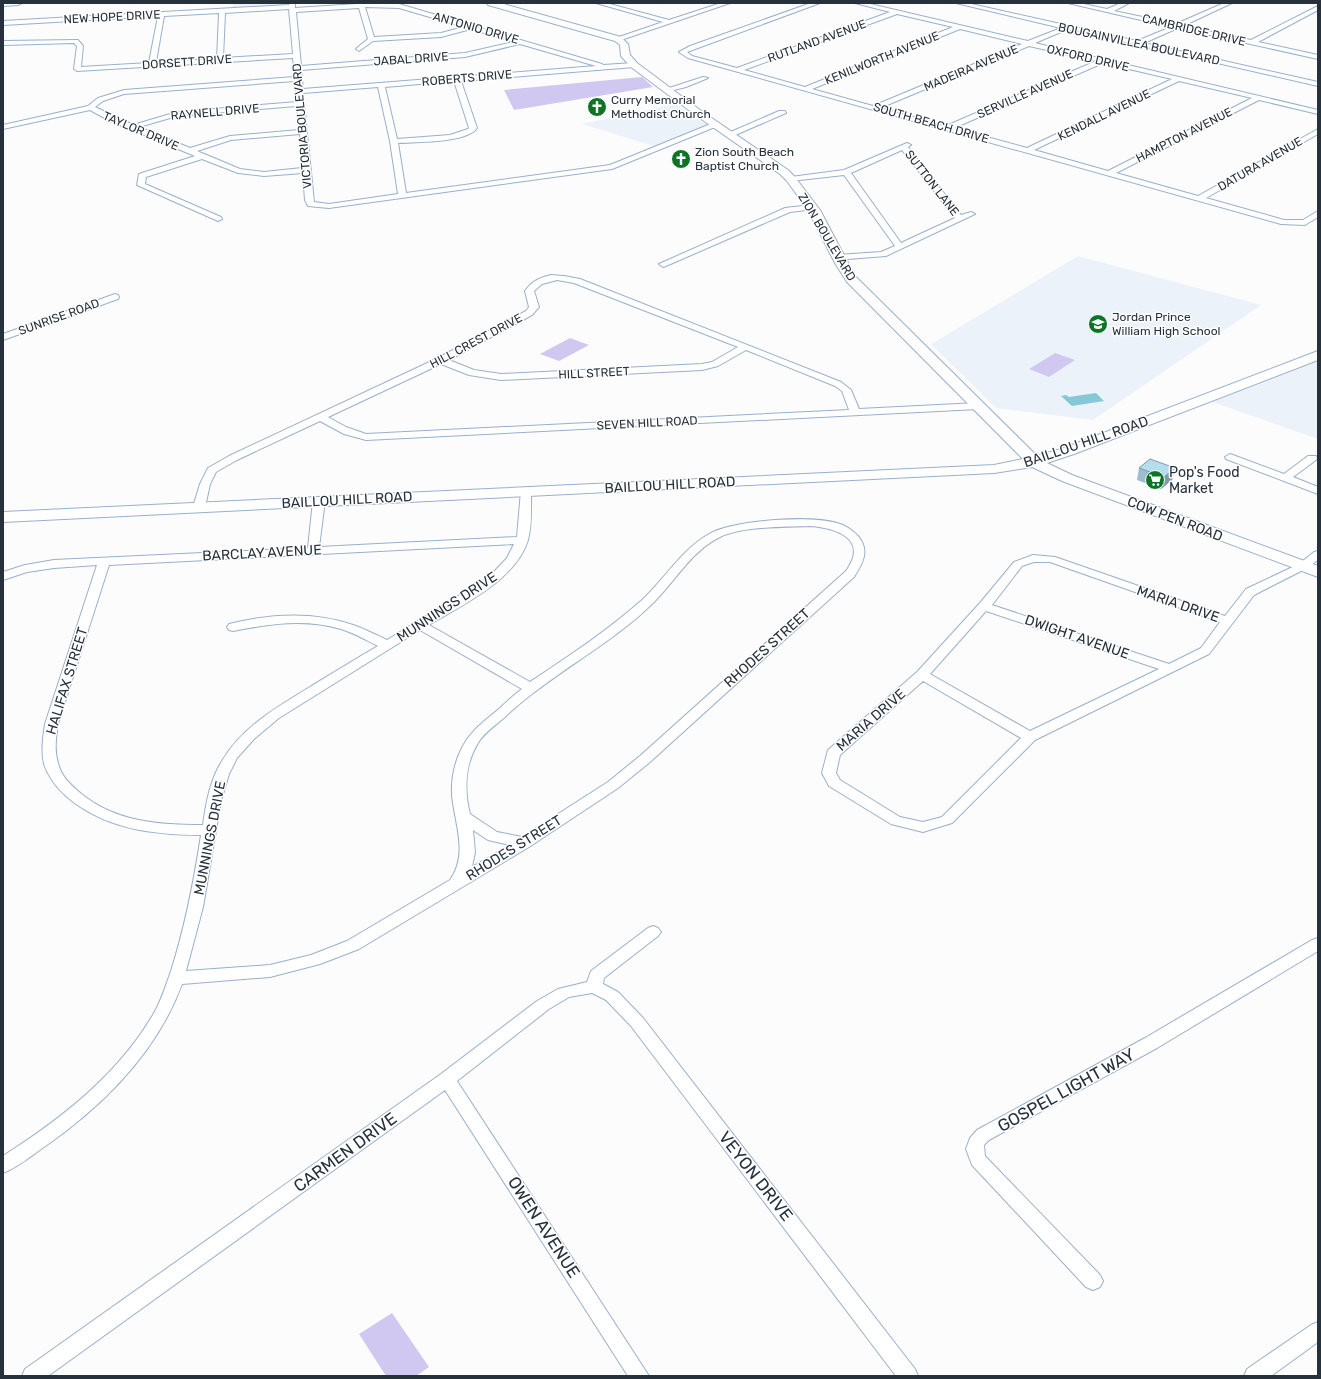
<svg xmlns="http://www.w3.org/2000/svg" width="1321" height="1379" font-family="Rubik,sans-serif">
<rect width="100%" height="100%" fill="#fcfcfc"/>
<path fill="#ecf2fa" d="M 233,3 L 281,3 L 282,7 L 232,10 Z
M 675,104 L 707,125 L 654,146 L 582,124 Z
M 1078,256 L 1261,305 L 1093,420 L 996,408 L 931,344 Z
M 1318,358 L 1318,439 L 1207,400 Z"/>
<path fill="#d1c8f2" d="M 642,77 L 653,87 L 514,110 L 504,90 Z
M 570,338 L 589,345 L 559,361 L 540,354 Z
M 1055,353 L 1075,360 L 1049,377 L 1029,369 Z
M 392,1313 L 429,1367 L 416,1376 L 386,1376 L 359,1334 Z"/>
<path fill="#84c9d5" d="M 1096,393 L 1104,401 L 1072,406 L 1061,396 L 1066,395 L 1069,397 Z"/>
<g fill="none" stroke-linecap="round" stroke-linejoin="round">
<g stroke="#98b0cc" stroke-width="2">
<path id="street" d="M 289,3 L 295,3 L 295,8 L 373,3 L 399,4 L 602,64 L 603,65 L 634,63 L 637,65 L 634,67 L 461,81 L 477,128 C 467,143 416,142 398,143 L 406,193 L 610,165 L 713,123 L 716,123 L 720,125 L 612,169 L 329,208 L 308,206 L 305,200 L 303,173 L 264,176 L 238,173 L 202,159 L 146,177 L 145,184 L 221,217 L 222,219 L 218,221 L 137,185 L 139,174 L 195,156 L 110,121 L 90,110 L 3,129 L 3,125 L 88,106 L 98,98 L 124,90 L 295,77 L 293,58 L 77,71 L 74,69 L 77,46 L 74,43 L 3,45 L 3,41 L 78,40 L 83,46 L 81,67 L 149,63 L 158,16 L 3,25 L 3,21 L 289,5 ZM 365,7 L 399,8 L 464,27 L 441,33 L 374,37 ZM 359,8 L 368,39 L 357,48 L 356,49 L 359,51 L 373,41 L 441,37 L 471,29 L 513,42 L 465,53 L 301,66 L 296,12 ZM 289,9 L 293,54 L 223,58 L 225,13 ZM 219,13 L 217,59 L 156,62 L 164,16 ZM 520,44 L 596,66 L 303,89 L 301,70 L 465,57 ZM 295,81 L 297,102 L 177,112 L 133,125 L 95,107 L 103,101 L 124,94 ZM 454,81 L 469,128 L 468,129 L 450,135 L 397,139 L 385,87 ZM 378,87 L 390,141 L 398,194 L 329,204 L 314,202 L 303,93 ZM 297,106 L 299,130 L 230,136 L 190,148 L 139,127 L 177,116 ZM 300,134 L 302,168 L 264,172 L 240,169 L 197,151 L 231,140 Z
M 596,3 L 606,3 L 669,20 L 721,3 L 730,3 L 618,41 L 616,40 L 616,38 L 663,22 Z
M 811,3 L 820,3 L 687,52 L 692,56 L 737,68 L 890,12 L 855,3 L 866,3 L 1028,41 L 1061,28 L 956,3 L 967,3 L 1137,41 L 1171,27 L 1068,3 L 1079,3 L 1107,9 L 1121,3 L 1129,3 L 1114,11 L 1176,24 L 1224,3 L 1232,3 L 1183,26 L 1251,40 L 1318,6 L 1318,10 L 1258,42 L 1318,55 L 1318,59 L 1178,28 L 1144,43 L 1318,82 L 1318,86 L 1068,29 L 1035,43 L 1318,110 L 1318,114 L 1259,100 L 1116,173 L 1198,196 L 1318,129 L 1318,134 L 1206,198 L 1284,220 L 1303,220 L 1318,211 L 1318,217 L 1305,225 L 1281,224 L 688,58 L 679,52 L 690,46 ZM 897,14 L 953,27 L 805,87 L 744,70 ZM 960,29 L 1022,44 L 873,106 L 812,89 ZM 1029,46 L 1096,61 L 946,126 L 880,108 ZM 1103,63 L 1172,79 L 1027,148 L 954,128 ZM 1179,81 L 1252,98 L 1108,171 L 1034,150 Z
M 703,77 L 708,78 L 686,87 L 666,92 L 663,90 Z
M 779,111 L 785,111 L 786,113 L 733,136 L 730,136 L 726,134 Z
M 907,143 L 911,145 L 908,147 L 961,215 L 971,212 L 975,214 L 886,256 L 835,260 L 834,258 L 835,256 L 838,255 L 881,252 L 895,246 L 844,175 L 791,181 L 787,179 L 791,177 L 844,170 ZM 902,150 L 955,218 L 901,243 L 851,173 Z
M 811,205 L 815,207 L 814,209 L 790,212 L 666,266 L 663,267 L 659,264 L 785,208 Z
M 551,275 L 564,276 L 580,279 L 841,382 L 851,390 L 859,409 L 978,403 L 983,406 L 978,409 L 366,440 L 344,434 L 320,421 L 237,460 L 216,472 L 210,484 L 205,507 L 199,510 L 193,507 L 200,484 L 208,468 L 229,456 L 438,358 L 526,311 L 529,307 L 525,291 C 532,281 539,278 551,275 ZM 557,280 L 574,283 L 738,347 L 712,362 L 702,364 L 501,374 L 474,370 L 449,360 L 532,315 L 539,307 L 534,291 L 542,284 ZM 746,350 L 835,386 L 842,391 L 849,410 L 366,434 L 346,427 L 328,417 L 441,364 L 469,375 L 501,380 L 702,370 L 718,366 Z
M 115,294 L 118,295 L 119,297 L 118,299 L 3,340 L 3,334 Z
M 1230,454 L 1284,474 L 1308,456 L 1316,456 L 1317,458 L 1316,460 L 1293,477 L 1318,487 L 1318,494 L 1226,459 L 1225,457 Z
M 526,488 L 531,491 C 531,507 532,525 528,540 C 516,580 462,605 429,625 L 530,682 C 569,656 607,631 642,600 C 665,579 681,550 709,534 C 733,520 810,515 837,523 C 845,525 852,530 858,536 C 870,550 863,563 854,577 L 650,762 L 618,788 L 529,847 L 359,949 L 320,964 L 270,977 L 182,984 C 157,1052 103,1106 44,1147 C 31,1156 18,1167 3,1173 L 3,1156 C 61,1119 119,1074 154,1013 C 161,1001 166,985 171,971 C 185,927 194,881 201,835 C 153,835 104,829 66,796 C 56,787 48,776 44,764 C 41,750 43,737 45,724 L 97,565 L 54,568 L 27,572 L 3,580 L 3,572 L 25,565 L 54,560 L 308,548 L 313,501 L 319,498 L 325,501 L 319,547 L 517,537 L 521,491 ZM 810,526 C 837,528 869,539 846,571 L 640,756 L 608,782 L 522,837 L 497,832 L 470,814 C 464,790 465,764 478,743 C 485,731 498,724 508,714 C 517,706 526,698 536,691 C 575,661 619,637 654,602 C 675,581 691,552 718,538 C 740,526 785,527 810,526 ZM 514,544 L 507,558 L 489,577 L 387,640 C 376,635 365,629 353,625 C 313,611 269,614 229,624 L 227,627 L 229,630 L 233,631 C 269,624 305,618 341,629 C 354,633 366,640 378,646 C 355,659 333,673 310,687 C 277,707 242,727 222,761 C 210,780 206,803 203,825 C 159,825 114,822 79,792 C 70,784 61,776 58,763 C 54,750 56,737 58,724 L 109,565 ZM 420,630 L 522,689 C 514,695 506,702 499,709 C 483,722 468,733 460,752 C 453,767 450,787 453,803 C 457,830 467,856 450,880 L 347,941 L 311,955 L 270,965 L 186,971 L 203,907 L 221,801 L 229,774 L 237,758 L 254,739 L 279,718 ZM 473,830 L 488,840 L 510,845 L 472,867 L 475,852 Z
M 1318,551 L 1318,560 L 1307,568 L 1254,595 L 1209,654 L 1035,740 L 952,823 L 923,832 L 891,824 L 829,786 L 822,773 L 828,750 L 917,672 L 980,603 L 1014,562 L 1033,555 L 1055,557 L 1225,616 L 1246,589 L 1299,564 L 1314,552 ZM 1034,562 L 1050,562 L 1220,622 L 1201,648 L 1169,664 L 992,605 L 1022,566 ZM 986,611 L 1159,669 L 1030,731 L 930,674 ZM 923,681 L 1021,738 L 942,817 L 923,822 L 900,817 L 840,780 L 836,773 L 840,755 Z
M 653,926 L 658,928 L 661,932 L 658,936 L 604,978 L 603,984 L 618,992 L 643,1018 L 915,1369 L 918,1376 L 896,1376 L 631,1026 L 606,1000 L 592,993 L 569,997 L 549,1009 L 457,1081 L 649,1376 L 628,1376 L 445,1090 L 48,1376 L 22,1376 L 25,1369 L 441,1074 L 537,1001 L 558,989 L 587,982 L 591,971 L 648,928 Z
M 1318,938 L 1318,951 L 1157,1048 L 989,1140 L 984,1145 L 985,1156 L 1100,1275 L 1103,1281 L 1100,1287 L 1093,1290 L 1086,1287 L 972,1165 L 966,1149 L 970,1138 L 977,1130 L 1145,1038 L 1312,940 Z
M 1318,1322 L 1318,1342 L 1271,1376 L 1244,1376 L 1247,1369 L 1311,1325 Z"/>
</g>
<g stroke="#98b0cc" stroke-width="2">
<path id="secondary" d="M 3,3 L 22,3 L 18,5 L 3,6 Z
M 487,3 L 500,3 L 621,37 L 628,44 L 630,55 L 637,63 L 700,110 L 788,170 L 794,176 L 820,210 L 855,276 L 1037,456 L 1064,448 L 1318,351 L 1318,360 L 1074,454 L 1047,463 L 1072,475 L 1318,566 L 1318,577 L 1062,481 L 1032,467 L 994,473 L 3,522 L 3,512 L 994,465 L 1023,459 L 847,282 L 835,263 L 808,210 L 787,181 L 780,174 L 694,114 L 631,67 L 621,56 L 620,45 L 615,41 L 488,5 Z"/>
</g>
<use href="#street" fill="#fff" fill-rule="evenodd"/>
<use href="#secondary" fill="#fff" fill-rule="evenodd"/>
</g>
<path fill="#9dbdce" d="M 1139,468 L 1175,468 L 1172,480 L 1161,489 L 1137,480 Z"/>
<path fill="#7f9aa8" d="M 1175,468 L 1172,480 L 1161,489 L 1164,477 Z"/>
<path fill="#b6dcf0" stroke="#7f9aa8" d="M 1150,459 L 1175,468 L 1164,477 L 1139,468 Z"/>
<defs>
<g id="church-disc" transform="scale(1)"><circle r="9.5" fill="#0b7426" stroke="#fff"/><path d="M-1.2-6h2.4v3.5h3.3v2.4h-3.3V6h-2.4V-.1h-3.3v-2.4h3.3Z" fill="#fff"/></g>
<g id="school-disc" transform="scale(1)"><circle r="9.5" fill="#0b7426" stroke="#fff"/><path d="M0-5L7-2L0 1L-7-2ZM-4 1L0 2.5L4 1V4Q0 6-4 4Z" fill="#fff"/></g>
<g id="supermarket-disc" transform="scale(1)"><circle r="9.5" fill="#0b7426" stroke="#fff"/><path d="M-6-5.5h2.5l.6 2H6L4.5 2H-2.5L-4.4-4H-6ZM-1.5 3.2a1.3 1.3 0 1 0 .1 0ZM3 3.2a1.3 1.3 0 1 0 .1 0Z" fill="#fff"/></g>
</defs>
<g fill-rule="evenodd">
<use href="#church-disc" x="597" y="107"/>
<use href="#church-disc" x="681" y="159"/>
<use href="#school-disc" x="1098" y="324"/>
<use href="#supermarket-disc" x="1155" y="480"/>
</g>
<g text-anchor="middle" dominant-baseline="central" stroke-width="3" stroke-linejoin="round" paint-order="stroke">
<g font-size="12" fill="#27313c" stroke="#fff">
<text transform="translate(112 17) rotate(-3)">NEW HOPE DRIVE</text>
<text transform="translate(476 28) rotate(16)">ANTONIO DRIVE</text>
<text transform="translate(1194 30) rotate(13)">CAMBRIDGE DRIVE</text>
<text transform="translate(817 41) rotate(-20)">RUTLAND AVENUE</text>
<text transform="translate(1139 44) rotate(12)">BOUGAINVILLEA BOULEVARD</text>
<text transform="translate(882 58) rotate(-22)">KENILWORTH AVENUE</text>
<text transform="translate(1088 58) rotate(13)">OXFORD DRIVE</text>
<text transform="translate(411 59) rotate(-4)">JABAL DRIVE</text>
<text transform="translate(187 62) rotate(-4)">DORSETT DRIVE</text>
<text transform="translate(971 68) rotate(-23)">MADEIRA AVENUE</text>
<text transform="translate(467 78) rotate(-5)">ROBERTS DRIVE</text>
<text transform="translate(1025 94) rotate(-24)">SERVILLE AVENUE</text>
<text transform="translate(215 112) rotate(-5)">RAYNELL DRIVE</text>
<text transform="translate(1104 115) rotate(-26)">KENDALL AVENUE</text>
<text transform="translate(931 123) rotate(16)">SOUTH BEACH DRIVE</text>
<text transform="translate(302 126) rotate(-95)">VICTORIA BOULEVARD</text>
<text transform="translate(141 131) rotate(23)">TAYLOR DRIVE</text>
<text transform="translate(1184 135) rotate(-27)">HAMPTON AVENUE</text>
<text transform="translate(1260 164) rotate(-30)">DATURA AVENUE</text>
<text transform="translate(932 183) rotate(52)">SUTTON LANE</text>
<text transform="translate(827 237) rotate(59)">ZION BOULEVARD</text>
<text transform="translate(59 317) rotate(-20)">SUNRISE ROAD</text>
<text transform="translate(476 341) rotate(-28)">HILL CREST DRIVE</text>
<text transform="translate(594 373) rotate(-3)">HILL STREET</text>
<text transform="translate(647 423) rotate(-3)">SEVEN HILL ROAD</text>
</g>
<g font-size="12" fill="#27313c" stroke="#fff" text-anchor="start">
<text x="611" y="100">Curry Memorial<tspan x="611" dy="14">Methodist Church</tspan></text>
<text x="695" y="152">Zion South Beach<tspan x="695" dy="14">Baptist Church</tspan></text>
<text x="1112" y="317">Jordan Prince<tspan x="1112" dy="14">William High School</tspan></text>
</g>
<g font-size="14" fill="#27313c" stroke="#fff">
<text transform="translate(1086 442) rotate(-19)">BAILLOU HILL ROAD</text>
<text transform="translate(670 485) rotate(-3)">BAILLOU HILL ROAD</text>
<text transform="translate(347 500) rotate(-3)">BAILLOU HILL ROAD</text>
<text transform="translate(1175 519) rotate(21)">COW PEN ROAD</text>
<text transform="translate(262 553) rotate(-3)">BARCLAY AVENUE</text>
<text transform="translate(1178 604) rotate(19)">MARIA DRIVE</text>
<text transform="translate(447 607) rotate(-33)">MUNNINGS DRIVE</text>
<text transform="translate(1077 637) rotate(19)">DWIGHT AVENUE</text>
<text transform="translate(767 648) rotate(-42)">RHODES STREET</text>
<text transform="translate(67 681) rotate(-73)">HALIFAX STREET</text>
<text transform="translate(871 720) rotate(-41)">MARIA DRIVE</text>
<text transform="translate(210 838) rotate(-79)">MUNNINGS DRIVE</text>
<text transform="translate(514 848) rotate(-32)">RHODES STREET</text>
</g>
<g font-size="14" fill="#27313c" stroke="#fff" text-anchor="start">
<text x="1169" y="472">Pop's Food<tspan x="1169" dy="16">Market</tspan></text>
</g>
<g font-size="17" fill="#27313c" stroke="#fff">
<text transform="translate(1066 1090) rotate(-29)">GOSPEL LIGHT WAY</text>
<text transform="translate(345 1152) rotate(-36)">CARMEN DRIVE</text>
<text transform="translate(756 1176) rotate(52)">VEYON DRIVE</text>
<text transform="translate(544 1227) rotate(57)">OWEN AVENUE</text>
</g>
</g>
<rect width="1321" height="1379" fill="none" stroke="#27313c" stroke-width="8"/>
</svg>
